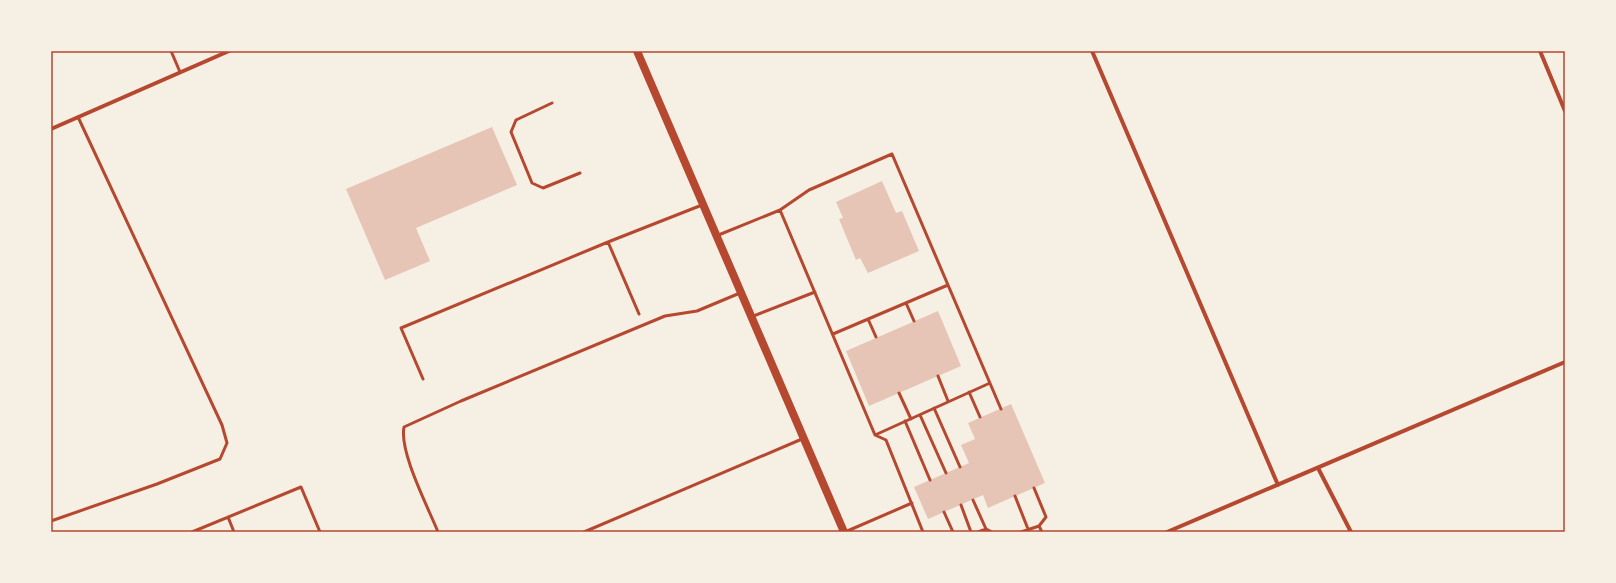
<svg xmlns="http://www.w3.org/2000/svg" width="1616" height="583" font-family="Poppins,sans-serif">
<rect width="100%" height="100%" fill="#f6efe4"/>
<path fill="#e6c5b7" d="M 492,127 L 517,185 L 416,228 L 430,261 L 385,280 L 346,189 Z
M 882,181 L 896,213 L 902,211 L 919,251 L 868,273 L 860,258 L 856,260 L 839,219 L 843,218 L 836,202 Z
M 938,311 L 961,366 L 869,406 L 846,351 Z
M 1011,404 L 1045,483 L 988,508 L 983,495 L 928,519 L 914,487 L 969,463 L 961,445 L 975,439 L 968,423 Z"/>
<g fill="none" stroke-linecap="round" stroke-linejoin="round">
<path stroke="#b5482f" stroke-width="3" d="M 171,51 L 180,72
M 552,103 L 516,120 L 511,132 L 532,183 L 543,188 L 580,173
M 780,210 L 809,190 L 892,154 L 1001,409
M 716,236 L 780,210 L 875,435 L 886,440 L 923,532
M 608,242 L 639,314
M 906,303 L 914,321
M 751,317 L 815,292
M 868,319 L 876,337
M 833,334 L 948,285
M 938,376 L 948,401
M 423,379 L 401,328 L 608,242 L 702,205
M 969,392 L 980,417
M 899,393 L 911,419
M 934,408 L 960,467
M 920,415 L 946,473
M 905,421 L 930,480
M 875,435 L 990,383
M 1034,488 L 1046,517 L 1039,526
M 1015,496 L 1028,529
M 973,500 L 986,529
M 961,505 L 971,532
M 944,512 L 953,532
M 228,517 L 234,532
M 51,521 L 157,484 L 220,459 L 227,443 L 222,425 L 78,117
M 192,532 L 301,487 L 320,532
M 438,532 C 428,507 399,452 404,427 L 461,401 L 665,316 L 697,311 L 740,293
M 584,532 L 802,439
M 845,532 L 912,503
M 978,532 L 986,529 L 992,532
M 1021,532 L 1039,526 L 1042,532"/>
<path stroke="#b5482f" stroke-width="4" d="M 1092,51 L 1278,485
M 1540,51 L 1565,111
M 51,129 L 229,51
M 1318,468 L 1351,532
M 1167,532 L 1565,362"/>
<path stroke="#b5482f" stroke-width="8" d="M 637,51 L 844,532"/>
</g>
<rect width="1616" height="583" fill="none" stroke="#f6efe4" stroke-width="104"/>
<rect x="52" y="52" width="1512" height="479" fill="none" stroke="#b5482f" stroke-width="1.5"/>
</svg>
